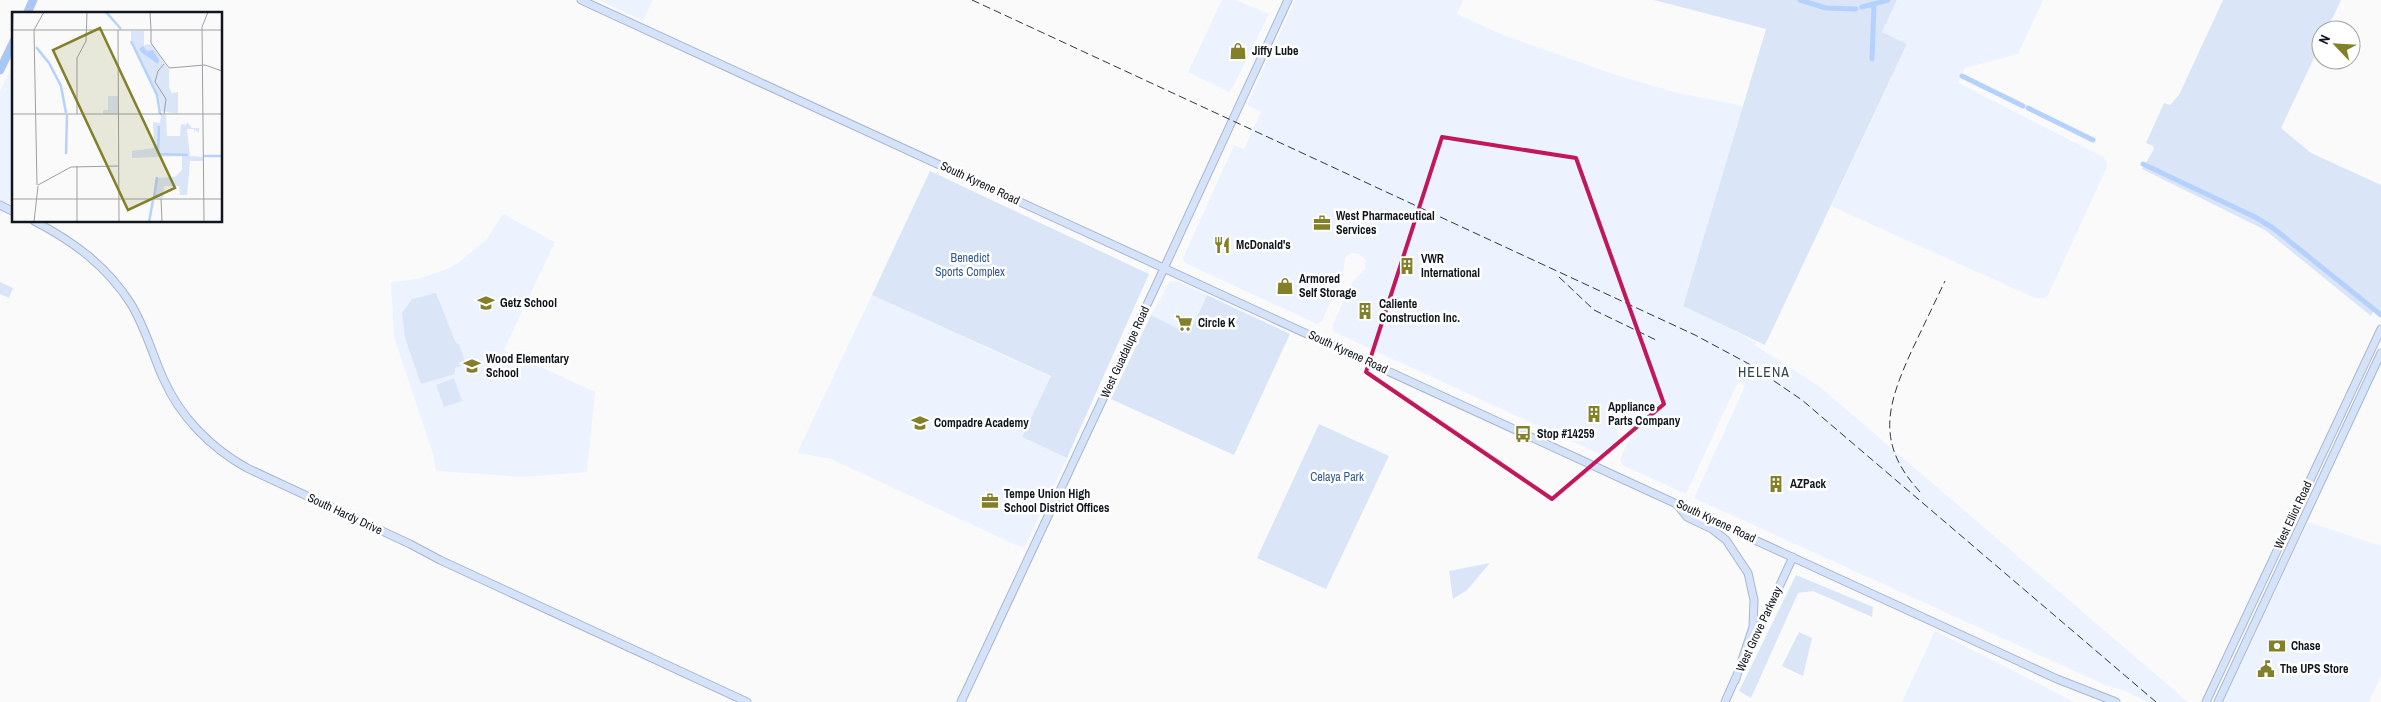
<svg xmlns="http://www.w3.org/2000/svg" width="2381" height="702" font-family="'Archivo Narrow',sans-serif">
<rect width="100%" height="100%" fill="#fafafa"/>
<path fill="#ecf3ff" d="M 599,0 L 653,0 L 643,21 Z
M 1222,0 L 1236,0 L 1269,14 L 1234,85 L 1229,92 L 1188,72 Z
M 1295,0 L 1463,0 L 1457,14 L 1501,34 L 1613,74 L 1673,92 L 1743,106 L 1683,305 L 1756,342 L 1755,345 L 1820,387 L 2188,702 L 2148,702 L 2125,691 L 2103,684 L 1694,498 L 1745,386 L 1738,382 L 1686,494 L 1622,465 L 1620,459 L 1628,442 L 1640,430 L 1640,421 L 1635,415 L 1627,414 L 1620,418 L 1617,424 L 1618,437 L 1610,454 L 1604,456 L 1334,332 L 1332,326 L 1353,281 L 1365,269 L 1366,260 L 1359,254 L 1351,253 L 1345,258 L 1343,275 L 1322,321 L 1317,324 L 1185,263 L 1183,258 L 1234,145 L 1244,149 L 1261,112 L 1247,105 Z
M 1897,0 L 2043,0 L 2018,54 L 1965,68 L 1958,83 L 2103,157 L 2107,162 L 2107,167 L 2048,295 L 2044,298 L 2035,298 L 1831,206 L 1907,45 L 1882,32 Z
M 14,62 L 14,204 L 8,201 L 0,217 L 0,91 Z
M 503,214 L 555,242 L 504,350 L 595,392 L 587,472 L 523,477 L 436,471 L 433,454 L 394,337 L 391,282 L 418,279 L 445,270 L 458,263 L 487,239 Z
M 1170,281 L 1176,281 L 1207,295 L 1189,334 L 1151,315 Z
M 872,295 L 1051,377 L 1022,437 L 1067,458 L 1025,546 L 1020,547 L 831,459 L 797,453 Z
M 2308,522 L 2381,546 L 2381,676 L 2369,702 L 2223,702 Z
M 1935,631 L 2074,702 L 1902,702 Z"/>
<path fill="#dae6f7" d="M 1654,0 L 1897,0 L 1882,32 L 1907,44 L 1765,345 L 1683,306 L 1766,29 Z
M 2223,0 L 2341,0 L 2327,30 L 2321,30 L 2321,43 L 2281,128 L 2311,153 L 2381,185 L 2381,313 L 2375,308 L 2371,316 L 2265,230 L 2142,169 L 2154,149 L 2153,146 L 2146,143 L 2164,103 L 2170,105 L 2179,95 Z
M 930,171 L 1149,274 L 1067,458 L 1022,437 L 1051,376 L 872,295 Z
M 0,282 L 13,288 L 9,298 L 0,294 Z
M 436,293 L 456,343 L 459,344 L 466,364 L 455,368 L 455,374 L 421,384 L 405,338 L 402,313 L 412,299 Z
M 1207,295 L 1290,334 L 1234,455 L 1111,399 L 1151,315 L 1189,334 Z
M 454,378 L 462,401 L 444,407 L 436,385 Z
M 1319,424 L 1389,456 L 1326,589 L 1257,558 Z
M 1490,563 L 1467,590 L 1453,599 L 1449,571 Z
M 1796,575 L 1873,607 L 1872,617 L 1813,591 L 1798,593 L 1751,698 L 1739,691 Z
M 1799,632 L 1812,638 L 1803,676 L 1782,666 Z"/>
<g fill="none" stroke-linecap="round" stroke-linejoin="round">
<path stroke="#b4d2fd" stroke-width="5" d="M 1800,0 L 1826,8 L 1856,9
M 1862,7 L 1888,0
M 1872,59 L 1874,5
M 1962,76 L 2023,106
M 2028,108 L 2093,140
M 2143,164 L 2255,217 L 2273,228 L 2381,315"/>
<g stroke="#a9b7cc" stroke-width="9">
<path id="secondary" d="M 581,0 L 2057,679 L 2116,702
M 0,205 L 14,212
M 34,221 C 73,241 107,266 131,304 C 145,327 152,353 163,378 C 180,417 211,448 247,468 L 410,544 L 440,560 L 747,702
M 1678,506 L 1687,517 L 1712,529 L 1726,540 L 1748,573 L 1754,600 L 1753,627 L 1735,681
M 1752,645 L 1793,557
M 961,702 L 1160,277 L 1288,0
M 1725,702 L 1736,677
M 2206,702 L 2381,329
M 2218,702 L 2381,353"/>
</g>
<g stroke="#d4d5d6" stroke-width="9">
<path id="primary" d="M 27,14 L 33,0
M 0,70 L 14,41"/>
</g>
<use href="#secondary" stroke="#d4e3fa" stroke-width="7"/>
<use href="#primary" stroke="#a9c7f5" stroke-width="8"/>
<path stroke="#33373e" stroke-width="1" stroke-dasharray="8 4" stroke-linecap="butt" d="M 972,0 L 1695,335 L 1749,364 L 1802,400 L 2156,702
M 1559,277 L 1594,310 L 1656,340
M 1920,492 C 1875,443 1887,405 1912,350 C 1923,327 1934,304 1945,281"/>
</g>
<path fill="none" stroke="#c2185b" stroke-width="4" stroke-linejoin="round" d="M 1442,137 L 1576,158 L 1664,404 L 1552,499 L 1366,372 Z"/>
<defs>
<g id="shop-bare" transform="scale(1.35)"><path d="M-5-2.5h2.3a2.7 3.5 0 0 1 5.4 0H5L5.5 6h-11ZM-1.5-2.5h3a1.5 2.3 0 0 0-3 0Z" fill="#828029" stroke="#fff" stroke-width="2.5" paint-order="stroke"/></g>
<g id="office-bare" transform="scale(1.35)"><path d="M-6-3h4V-5.5h4V-3h4V5H-6ZM-1-4.5V-3h2v-1.5ZM-6 0V1H6V0Z" fill="#828029" stroke="#fff" stroke-width="2.5" paint-order="stroke"/></g>
<g id="restaurant-bare" transform="scale(1.35)"><path d="M-5-6h1v4h1v-4h1v4h1v-4h1v5L-1.5 .5V6h-2V.5L-5-1ZM5-6V6H3V1.5H1.5Q1.5-4 5-6Z" fill="#828029" stroke="#fff" stroke-width="2.5" paint-order="stroke"/></g>
<g id="building-bare" transform="scale(1.35)"><path d="M-4-6H4V6H1V3H-1V6H-4ZM-2.5-4.3h1.7v1.8h-1.7ZM.8-4.3h1.7v1.8H.8ZM-2.5-1h1.7V.8h-1.7ZM.8-1h1.7V.8H.8Z" fill="#828029" stroke="#fff" stroke-width="2.5" paint-order="stroke"/></g>
<g id="school-bare" transform="scale(1.35)"><path d="M0-5L7-2L0 1L-7-2ZM-4 1L0 2.5L4 1V4Q0 6-4 4Z" fill="#828029" stroke="#fff" stroke-width="2.5" paint-order="stroke"/></g>
<g id="supermarket-bare" transform="scale(1.35)"><path d="M-6-5.5h2.5l.6 2H6L4.5 2H-2.5L-4.4-4H-6ZM-1.5 3.2a1.3 1.3 0 1 0 .1 0ZM3 3.2a1.3 1.3 0 1 0 .1 0Z" fill="#828029" stroke="#fff" stroke-width="2.5" paint-order="stroke"/></g>
<g id="bus-bare" transform="scale(1.35)"><path d="M-5-6H5V4H4V6H2V4H-2V6H-4V4H-5ZM-3.5-4V0h7V-4ZM-3.5 1.2v1.5H-2V1.2ZM2 1.2v1.5H3.5V1.2Z" fill="#828029" stroke="#fff" stroke-width="2.5" paint-order="stroke"/></g>
<g id="bank-bare" transform="scale(1.35)"><path d="M-6-4H6V4H-6ZM0-2.3a2.3 2.3 0 1 0 0 4.6a2.3 2.3 0 1 0 0-4.6Z" fill="#828029" stroke="#fff" stroke-width="2.5" paint-order="stroke"/></g>
<g id="civic-bare" transform="scale(1.35)"><path d="M-.6-6.5H3V-4.5H.6V-3L4-1V1h2V6H-6V1h2V-1L-.6-3ZM-1.2 2.5V6h2.4V2.5Z" fill="#828029" stroke="#fff" stroke-width="2.5" paint-order="stroke"/></g>
</defs>
<g fill-rule="evenodd">
<use href="#shop-bare" x="1238" y="51"/>
<use href="#office-bare" x="1322" y="223"/>
<use href="#restaurant-bare" x="1222" y="245"/>
<use href="#building-bare" x="1407" y="266"/>
<use href="#shop-bare" x="1285" y="286"/>
<use href="#school-bare" x="486" y="303"/>
<use href="#building-bare" x="1365" y="311"/>
<use href="#supermarket-bare" x="1184" y="323"/>
<use href="#school-bare" x="472" y="366"/>
<use href="#building-bare" x="1594" y="414"/>
<use href="#school-bare" x="920" y="423"/>
<use href="#bus-bare" x="1523" y="434"/>
<use href="#building-bare" x="1776" y="484"/>
<use href="#office-bare" x="990" y="501"/>
<use href="#bank-bare" x="2277" y="646"/>
<use href="#civic-bare" x="2266" y="669"/>
</g>
<g text-anchor="middle" dominant-baseline="central" stroke-width="5" stroke-linejoin="round" paint-order="stroke">
<g font-size="12" font-weight="bold" fill="#11161e" stroke="#fff" text-anchor="start">
<text x="1252" y="51">Jiffy Lube</text>
<text x="1336" y="216">West Pharmaceutical<tspan x="1336" dy="14">Services</tspan></text>
<text x="1236" y="245">McDonald's</text>
<text x="1421" y="259">VWR<tspan x="1421" dy="14">International</tspan></text>
<text x="1299" y="279">Armored<tspan x="1299" dy="14">Self Storage</tspan></text>
<text x="500" y="303">Getz School</text>
<text x="1379" y="304">Caliente<tspan x="1379" dy="14">Construction Inc.</tspan></text>
<text x="1198" y="323">Circle K</text>
<text x="486" y="359">Wood Elementary<tspan x="486" dy="14">School</tspan></text>
<text x="1608" y="407">Appliance<tspan x="1608" dy="14">Parts Company</tspan></text>
<text x="934" y="423">Compadre Academy</text>
<text x="1537" y="434">Stop #14259</text>
<text x="1790" y="484">AZPack</text>
<text x="1004" y="494">Tempe Union High<tspan x="1004" dy="14">School District Offices</tspan></text>
<text x="2291" y="646">Chase</text>
<text x="2280" y="669">The UPS Store</text>
</g>
<g font-size="12" fill="#11161e" stroke="#fff">
<text transform="translate(980 183) rotate(25)">South Kyrene Road</text>
<text transform="translate(1125 352) rotate(-65)">West Guadalupe Road</text>
<text transform="translate(1348 352) rotate(25)">South Kyrene Road</text>
<text transform="translate(345 514) rotate(25)">South Hardy Drive</text>
<text transform="translate(2293 515) rotate(-65)">West Elliot Road</text>
<text transform="translate(1716 521) rotate(25)">South Kyrene Road</text>
<text transform="translate(1759 629) rotate(-65)">West Grove Parkway</text>
</g>
<g font-size="12" fill="#33588e" stroke="#fff">
<text x="970" y="258">Benedict<tspan x="970" dy="14">Sports Complex</tspan></text>
<text x="1337" y="477">Celaya Park</text>
</g>
<g font-size="14" letter-spacing="1" fill="#364253" stroke="#fff">
<text x="1764" y="372">HELENA</text>
</g>
</g>
<g transform="translate(12 12)">
<rect width="210" height="210" fill="#fafafa"/>
<path d="M 119,19 L 132,19 L 132,33 L 140,32 L 158,60 L 162,60 L 157,60 L 157,75 L 160,81 L 166,80 L 166,102 L 149,99 L 147,85 L 119,27 ZM 96,84 L 106,84 L 106,102 L 91,102 L 91,98 L 96,98 ZM 149,103 L 154,103 L 155,124 L 168,124 L 169,112 L 174,113 L 175,110 L 180,116 L 187,116 L 187,121 L 183,118 L 182,121 L 182,117 L 175,117 L 178,144 L 191,145 L 191,149 L 178,149 L 175,183 L 168,183 L 167,174 L 152,174 L 151,186 L 141,186 L 144,166 L 163,165 L 170,158 L 170,144 L 120,146 L 120,139 L 142,136 L 141,110 L 148,111 Z" fill="#dae6f7"/>
<path d="M 131,34 L 135,39 L 141,38 L 147,48 L 146,52 L 130,41 L 127,37 Z" fill="#b4d2fd"/>
<path fill="none" stroke="#b4d2fd" stroke-width="2.5" d="M 94,0 L 109,17M 119,29 L 145,83 L 148,102M 24,35 L 37,51 L 49,74 L 54,101M 146,141 L 147,114M 54,142 L 55,103M 146,142 L 176,143M 192,144 L 210,144M 142,186 L 145,165M 137,210 L 141,188"/>
<path fill="none" stroke="#9d9fa2" stroke-width="1" d="M 138,0 L 139,18M 0,18 L 210,18M 22,18 L 25,173M 22,18 L 32,0M 106,18 L 107,210M 139,18 L 139,31 L 157,56 L 193,53 L 210,59M 0,45 L 1,0M 0,102 L 150,102M 65,102 L 65,46 L 74,29 L 75,0M 148,102 L 210,102M 152,102 L 154,87 L 143,70 L 146,59 L 152,52M 65,154 L 65,210M 26,173 L 59,155 L 107,154M 0,187 L 210,187M 149,187 L 150,210M 22,210 L 26,174M 192,210 L 190,15 L 196,0"/>
<path fill="#828029" fill-opacity="0.15" stroke="#828029" stroke-width="2.5" d="M 88,16 L 163,176 L 116,198 L 41,38 Z"/>
<rect width="210" height="210" fill="none" stroke="#11161e" stroke-width="2.5"/>
</g>
<g transform="translate(2336 45) rotate(295)"><circle r="24" fill="#ffffff" stroke="#a0a2a5"/>
<path d="M0-4L9 19L0 12L-9 19Z" fill="#828029"/>
<text y="-8" font-size="14" font-weight="bold" text-anchor="middle" fill="#11161e">N</text>
</g>
</svg>
